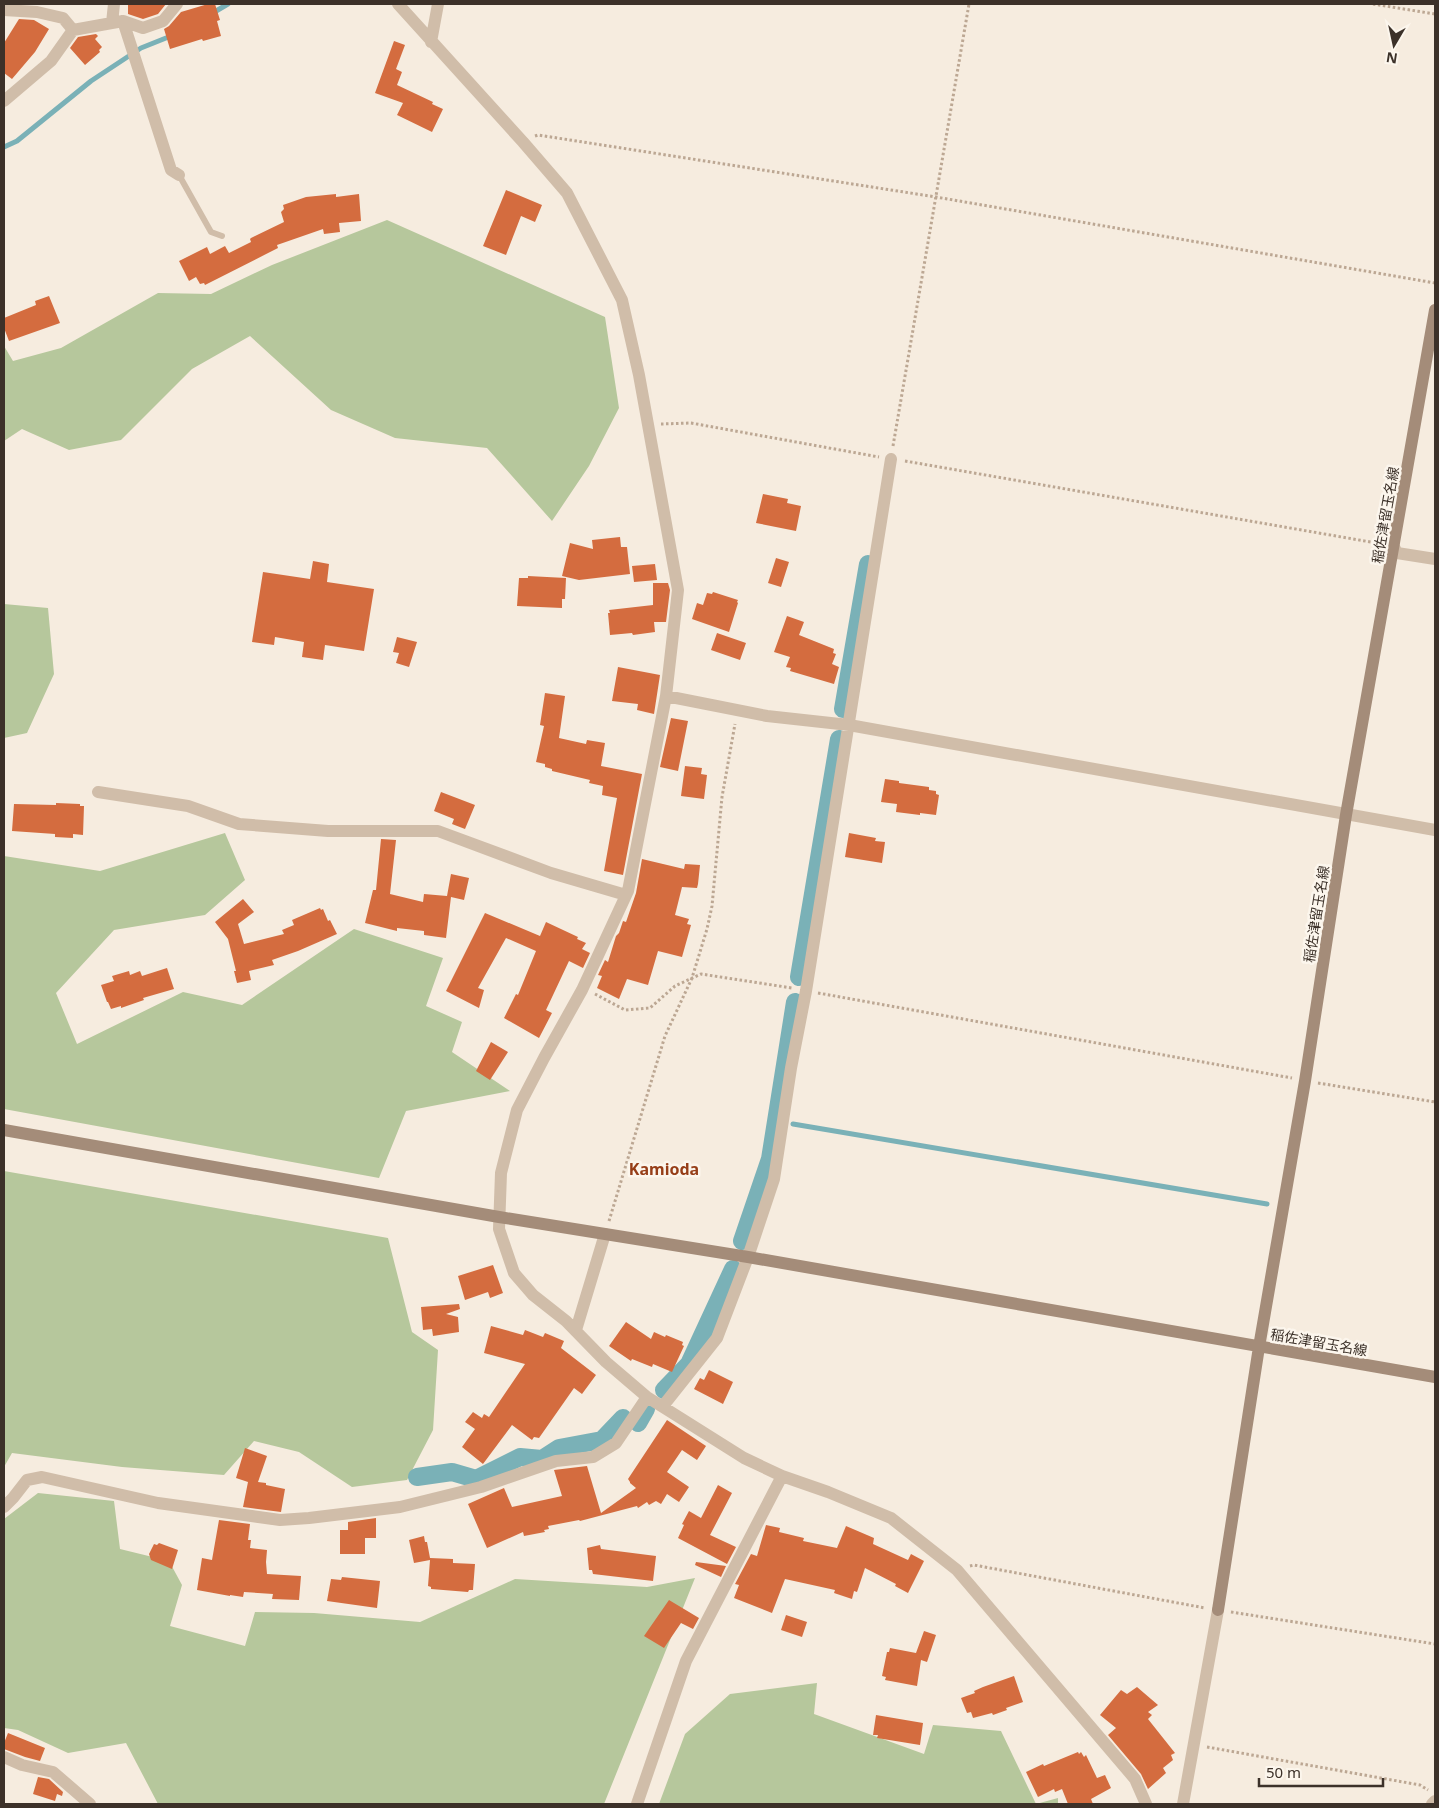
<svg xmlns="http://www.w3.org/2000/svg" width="1439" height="1808" font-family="'Noto Sans','Noto Sans JP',sans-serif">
<rect width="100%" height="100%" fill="#f6ecdf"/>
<path fill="#b6c79c" d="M 387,220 L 605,317 L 619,408 L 589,466 L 552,521 L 487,448 L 395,438 L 331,410 L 250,336 L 192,369 L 121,440 L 69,450 L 22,429 L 4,441 L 4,346 L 13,361 L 61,348 L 158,293 L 211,294 L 272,265 Z
M 4,604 L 48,608 L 54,674 L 27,733 L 4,738 Z
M 225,833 L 245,880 L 205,915 L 114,930 L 56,993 L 77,1044 L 183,992 L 242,1005 L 354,929 L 443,958 L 426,1006 L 462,1022 L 452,1052 L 510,1091 L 406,1111 L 379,1178 L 4,1109 L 4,856 L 100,871 Z
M 4,1171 L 388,1238 L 412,1332 L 438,1350 L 433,1430 L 407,1480 L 352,1487 L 299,1452 L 254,1441 L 224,1475 L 122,1467 L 12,1453 L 4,1467 Z
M 38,1493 L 114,1501 L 120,1549 L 169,1561 L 182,1585 L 170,1626 L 245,1646 L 255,1612 L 314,1613 L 420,1622 L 515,1579 L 647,1587 L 695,1578 L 604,1804 L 158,1804 L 126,1743 L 68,1753 L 18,1730 L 4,1728 L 4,1519 Z
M 817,1683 L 814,1714 L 924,1754 L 933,1725 L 1001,1731 L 1036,1804 L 1058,1798 L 1058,1804 L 659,1804 L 685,1734 L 730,1694 Z"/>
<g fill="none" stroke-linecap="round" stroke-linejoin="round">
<path stroke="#7ab1b7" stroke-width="5" d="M 211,14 L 228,4
M 4,147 L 17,141 L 91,81 L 141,48 L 171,36
M 793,1124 L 1267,1204"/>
<path stroke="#7ab1b7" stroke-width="18" d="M 843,709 L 868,564
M 799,977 L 839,739
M 742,1241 L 770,1159 L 795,1002
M 664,1390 L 689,1364 L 733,1269
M 638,1423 L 646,1409
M 417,1477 L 452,1472 L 476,1479 L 520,1457 L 542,1459 L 559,1448 L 602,1440 L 623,1418"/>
</g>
<path fill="#d46c3f" d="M 128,4 L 166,4 L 158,14 L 143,19 L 128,14 Z
M 208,4 L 215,4 L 220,20 L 217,21 L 221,36 L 203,41 L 202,39 L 170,49 L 164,29 L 169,26 L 181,12 Z
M 19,19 L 34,20 L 49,29 L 35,52 L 12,79 L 4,73 L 4,43 Z
M 96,34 L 98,36 L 95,39 L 102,47 L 99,50 L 100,52 L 85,65 L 70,48 L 78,37 Z
M 394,41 L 405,45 L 396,69 L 402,72 L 397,85 L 433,102 L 432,104 L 443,109 L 432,132 L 397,115 L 403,103 L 375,93 Z
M 506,190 L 542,205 L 535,222 L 521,216 L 506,255 L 483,246 Z
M 336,194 L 336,197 L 359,194 L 361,221 L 339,223 L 340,232 L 324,234 L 323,229 L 277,245 L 278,248 L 205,285 L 204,283 L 200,284 L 196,277 L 189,281 L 179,261 L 207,247 L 210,254 L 225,246 L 229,253 L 251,242 L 250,239 L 251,238 L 284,222 L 281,212 L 284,209 L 283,205 L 306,197 Z
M 49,296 L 60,323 L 9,341 L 4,328 L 4,318 L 36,305 L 35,301 Z
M 763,494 L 788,499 L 787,503 L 801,506 L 796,531 L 756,523 Z
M 620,537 L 621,547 L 627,547 L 630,574 L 579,580 L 562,576 L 570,543 L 593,549 L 592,540 Z
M 776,558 L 789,562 L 781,587 L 768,583 Z
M 313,561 L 329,564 L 327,582 L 374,589 L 364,651 L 325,645 L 323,660 L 302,657 L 304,642 L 275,637 L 274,645 L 252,642 L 263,572 L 310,579 Z
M 655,564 L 657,580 L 634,582 L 632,566 Z
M 528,576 L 566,578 L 565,599 L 562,599 L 562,608 L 517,606 L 519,578 L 528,578 Z
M 653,583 L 668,583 L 670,590 L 666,622 L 654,622 L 655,632 L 633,635 L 632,633 L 610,635 L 608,613 L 610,613 L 609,610 L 653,605 Z
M 713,592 L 738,600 L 737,602 L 738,603 L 729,632 L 692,619 L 697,603 L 703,605 L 707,593 L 712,594 Z
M 787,616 L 804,622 L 799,635 L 834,649 L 833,653 L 836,654 L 832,664 L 839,667 L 834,684 L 790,671 L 791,668 L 786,667 L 790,657 L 774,652 Z
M 717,633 L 746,643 L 740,660 L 711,650 Z
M 397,637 L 417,642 L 409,667 L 396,663 L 399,653 L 393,652 Z
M 618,667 L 660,675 L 654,714 L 637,710 L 638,704 L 612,701 Z
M 545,693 L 565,696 L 559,738 L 586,744 L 587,740 L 605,743 L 601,766 L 642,774 L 623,875 L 604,871 L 617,798 L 602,795 L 603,786 L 589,783 L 590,780 L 552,771 L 552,769 L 545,767 L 545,764 L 536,762 L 544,726 L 540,725 Z
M 671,718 L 688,721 L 678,771 L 660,767 Z
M 685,766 L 702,768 L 701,774 L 707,775 L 704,799 L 681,796 Z
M 885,779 L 899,781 L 899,783 L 929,787 L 929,790 L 936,791 L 936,794 L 939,795 L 936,815 L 920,813 L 920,815 L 896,812 L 897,804 L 881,802 Z
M 441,792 L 475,805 L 465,829 L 452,824 L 454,819 L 434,811 Z
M 56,803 L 80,804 L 80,806 L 84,806 L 83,835 L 73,834 L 73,838 L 55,837 L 55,834 L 12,831 L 14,804 L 56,805 Z
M 849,833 L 876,838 L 875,841 L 885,842 L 882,863 L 845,857 Z
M 381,839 L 396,840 L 390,894 L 423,902 L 424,894 L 447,896 L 451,874 L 469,878 L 464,900 L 451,897 L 446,938 L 424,935 L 424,931 L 397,928 L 397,931 L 365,923 L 373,890 L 376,890 Z
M 642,859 L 684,869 L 685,864 L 700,865 L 698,884 L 697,888 L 682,887 L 675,915 L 689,919 L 687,924 L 691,925 L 682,957 L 658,951 L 648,985 L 627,979 L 619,999 L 597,988 L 602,976 L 598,975 L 605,960 L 608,962 L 616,936 L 619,933 L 623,921 L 626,922 L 636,893 Z
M 243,899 L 254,912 L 238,924 L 244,944 L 284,934 L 282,930 L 294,925 L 292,920 L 320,908 L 321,910 L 323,909 L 328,921 L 330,920 L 337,934 L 298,951 L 272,960 L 274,965 L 249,971 L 251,980 L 237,983 L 234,971 L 236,971 L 228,939 L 215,922 Z
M 485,913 L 540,936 L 546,922 L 578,937 L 577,939 L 586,943 L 582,949 L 590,953 L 583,968 L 569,961 L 546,1010 L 552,1013 L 539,1038 L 504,1018 L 516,994 L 518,995 L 536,951 L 506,938 L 478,988 L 484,990 L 479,1008 L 446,991 Z
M 167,968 L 174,989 L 143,998 L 144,1000 L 121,1008 L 121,1006 L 111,1009 L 108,1002 L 107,1002 L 101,985 L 114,981 L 112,976 L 129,971 L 130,975 L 140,971 L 142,976 Z
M 491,1042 L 508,1052 L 490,1080 L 476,1071 Z
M 493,1265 L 503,1293 L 490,1298 L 488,1292 L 465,1300 L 458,1276 Z
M 459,1304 L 460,1309 L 446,1314 L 458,1317 L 459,1332 L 433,1336 L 432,1329 L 423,1330 L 421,1307 Z
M 626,1322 L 651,1339 L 654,1332 L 665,1337 L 666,1335 L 683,1342 L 682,1345 L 684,1346 L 672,1372 L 653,1364 L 652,1367 L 632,1359 L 631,1361 L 609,1346 Z
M 491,1326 L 523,1335 L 525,1330 L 543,1337 L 545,1333 L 564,1341 L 561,1348 L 596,1375 L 582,1394 L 574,1388 L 539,1438 L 534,1437 L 532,1440 L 512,1425 L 483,1464 L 462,1447 L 475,1429 L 465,1422 L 473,1412 L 482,1418 L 484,1414 L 489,1417 L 525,1364 L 484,1353 Z
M 709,1370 L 733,1382 L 723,1404 L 694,1389 L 700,1378 L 704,1380 Z
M 667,1420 L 706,1446 L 697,1460 L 682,1450 L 667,1472 L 689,1487 L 679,1502 L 667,1494 L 661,1504 L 656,1501 L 649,1505 L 647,1502 L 638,1508 L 637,1506 L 580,1521 L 579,1520 L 548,1526 L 549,1529 L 544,1530 L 545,1532 L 524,1536 L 523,1532 L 487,1548 L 468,1504 L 504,1488 L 512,1507 L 562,1496 L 554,1470 L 587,1466 L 601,1513 L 636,1488 L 630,1483 L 630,1482 L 628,1479 Z
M 245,1448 L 267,1456 L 258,1482 L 266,1483 L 266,1485 L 285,1489 L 281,1512 L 243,1507 L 248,1482 L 236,1478 Z
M 718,1485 L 732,1493 L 710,1535 L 736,1547 L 727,1564 L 678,1538 L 684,1525 L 682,1524 L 689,1511 L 701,1518 Z
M 376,1518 L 376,1538 L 365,1538 L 365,1554 L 340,1554 L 340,1530 L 348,1530 L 348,1522 Z
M 219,1520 L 250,1524 L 248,1540 L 251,1540 L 250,1548 L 267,1550 L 266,1562 L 267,1574 L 301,1576 L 299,1600 L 272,1599 L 273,1594 L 244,1592 L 243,1597 L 230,1595 L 230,1596 L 197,1590 L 202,1558 L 212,1560 Z
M 766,1525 L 780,1528 L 779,1532 L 804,1538 L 803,1541 L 837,1548 L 846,1526 L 874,1538 L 873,1544 L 908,1560 L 911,1554 L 924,1561 L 908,1593 L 895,1586 L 896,1584 L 865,1568 L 857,1592 L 854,1591 L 852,1599 L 834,1593 L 835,1590 L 785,1579 L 772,1613 L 734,1598 L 739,1585 L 735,1584 L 751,1554 L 757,1556 Z
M 424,1536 L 425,1542 L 427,1542 L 430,1558 L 453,1559 L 453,1563 L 475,1564 L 473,1590 L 469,1590 L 468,1592 L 431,1589 L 431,1587 L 428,1586 L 430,1560 L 414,1563 L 409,1540 Z
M 159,1543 L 178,1550 L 172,1569 L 151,1560 L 149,1554 L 154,1544 L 157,1545 Z
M 600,1545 L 601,1549 L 656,1556 L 653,1581 L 593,1574 L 592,1570 L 589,1570 L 587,1548 Z
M 696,1562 L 726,1566 L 721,1577 L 695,1565 Z
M 342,1577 L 380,1581 L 377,1608 L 327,1601 L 331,1579 L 341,1580 Z
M 669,1600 L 699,1618 L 693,1629 L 681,1623 L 664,1648 L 644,1636 Z
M 786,1615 L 807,1622 L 802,1637 L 781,1630 Z
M 924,1631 L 936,1635 L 927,1662 L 921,1660 L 917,1686 L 885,1680 L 886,1677 L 882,1676 L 887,1652 L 889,1652 L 890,1648 L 916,1653 Z
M 1014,1676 L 1023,1702 L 1006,1708 L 1007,1710 L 993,1715 L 992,1713 L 973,1718 L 971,1712 L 967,1713 L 961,1698 L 975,1693 L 974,1691 L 983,1687 Z
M 1137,1687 L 1158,1705 L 1148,1712 L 1152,1715 L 1148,1719 L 1175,1753 L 1171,1755 L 1173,1760 L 1163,1768 L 1166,1773 L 1148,1789 L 1141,1774 L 1108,1735 L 1116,1728 L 1100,1715 L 1121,1690 L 1127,1694 Z
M 876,1715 L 923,1723 L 920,1745 L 877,1738 L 878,1735 L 873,1735 Z
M 8,1733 L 45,1748 L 40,1761 L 25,1757 L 4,1749 L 4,1743 Z
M 1078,1752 L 1079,1754 L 1081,1752 L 1084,1757 L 1086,1755 L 1097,1778 L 1105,1775 L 1111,1788 L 1091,1799 L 1093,1804 L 1068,1804 L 1062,1789 L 1055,1792 L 1054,1789 L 1038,1797 L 1026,1772 L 1043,1764 L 1044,1766 Z
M 38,1777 L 49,1779 L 63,1792 L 62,1796 L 57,1794 L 55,1801 L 33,1794 Z"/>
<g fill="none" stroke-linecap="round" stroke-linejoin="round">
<path stroke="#bca793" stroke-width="3" stroke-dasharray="2.5 2.5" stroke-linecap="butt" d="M 1373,4 L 1435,14
M 535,136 L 538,135 L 936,197 L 1435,283
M 661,424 L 691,423 L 879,457
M 893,446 L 969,4
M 905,461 L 1382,544
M 818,993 L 1292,1078
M 595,994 L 625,1010 L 650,1008 L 675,986 L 701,974 L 792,988
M 1318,1083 L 1435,1102
M 609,1221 L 665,1036 L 692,978 L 707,929 L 712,906 L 722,797 L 735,724
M 970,1566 L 974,1565 L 1205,1608
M 1231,1612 L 1435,1644
M 1207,1747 L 1420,1785 L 1428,1790"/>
<path stroke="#d0bda9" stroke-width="6" d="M 179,175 L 211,232 L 222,236"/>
<path stroke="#d0bda9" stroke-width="12" d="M 398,4 L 523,142 L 567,193 L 622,300 L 639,375 L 678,590 L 666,696 L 628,891 L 582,990 L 544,1058 L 517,1110 L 501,1173 L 499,1229 L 514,1273 L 533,1295 L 566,1321 L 606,1362 L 647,1397 L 744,1458 L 782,1476 L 828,1492 L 891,1518 L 957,1570 L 1135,1779 L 1146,1804
M 4,10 L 37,12 L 63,18 L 73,30
M 123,21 L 171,170 L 179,175
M 112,23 L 114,4
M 431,42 L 438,4
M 4,101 L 51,61 L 73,30 L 123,21 L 143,28 L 163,21 L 177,4
M 1394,547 L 1397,553 L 1435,559
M 666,696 L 767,716 L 849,725 L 1435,830
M 98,792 L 188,806 L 239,824 L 328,831 L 438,831 L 551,873 L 626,895
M 576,1330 L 605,1234
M 663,1406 L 717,1338 L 748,1257 L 774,1179 L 791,1068 L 806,991 L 891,459
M 4,1507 L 13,1498 L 27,1480 L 42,1477 L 158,1503 L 280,1520 L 309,1518 L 400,1507 L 481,1487 L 556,1461 L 593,1457 L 616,1443 L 647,1397
M 4,1757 L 22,1765 L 53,1772 L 90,1804
M 637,1804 L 686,1661 L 782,1476
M 1183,1804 L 1218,1610
M 1432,1804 L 1435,1801"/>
<path stroke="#a48c79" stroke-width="12" d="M 4,1130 L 499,1217 L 748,1257 L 1435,1377
M 1218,1610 L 1259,1347 L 1305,1081 L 1346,815 L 1435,310"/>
</g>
<g text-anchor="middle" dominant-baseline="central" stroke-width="5" stroke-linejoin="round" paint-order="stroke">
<g font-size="14" fill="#3c3129" stroke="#fcf6ed">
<text transform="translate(1385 515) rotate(-80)">稲佐津留玉名線</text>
<text transform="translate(1316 914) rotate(-81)">稲佐津留玉名線</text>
<text transform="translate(1319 1342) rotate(10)">稲佐津留玉名線</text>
</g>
<g font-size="16" font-weight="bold" fill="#963e18" stroke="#fcf6ed">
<text x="664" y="1169">Kamioda</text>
</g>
</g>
<rect width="1439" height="1808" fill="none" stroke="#3c3129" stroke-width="10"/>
<g transform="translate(1394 45) rotate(189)" stroke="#fcf6ed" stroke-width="4" paint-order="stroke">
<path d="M0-4L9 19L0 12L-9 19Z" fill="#3c3129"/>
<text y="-8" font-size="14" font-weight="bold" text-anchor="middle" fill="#3c3129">N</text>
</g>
<path d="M1259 1778v8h124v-8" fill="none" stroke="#3c3129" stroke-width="2.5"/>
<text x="1266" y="1778" font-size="15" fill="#3c3129" stroke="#fcf6ed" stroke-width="4" paint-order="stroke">50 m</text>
</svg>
